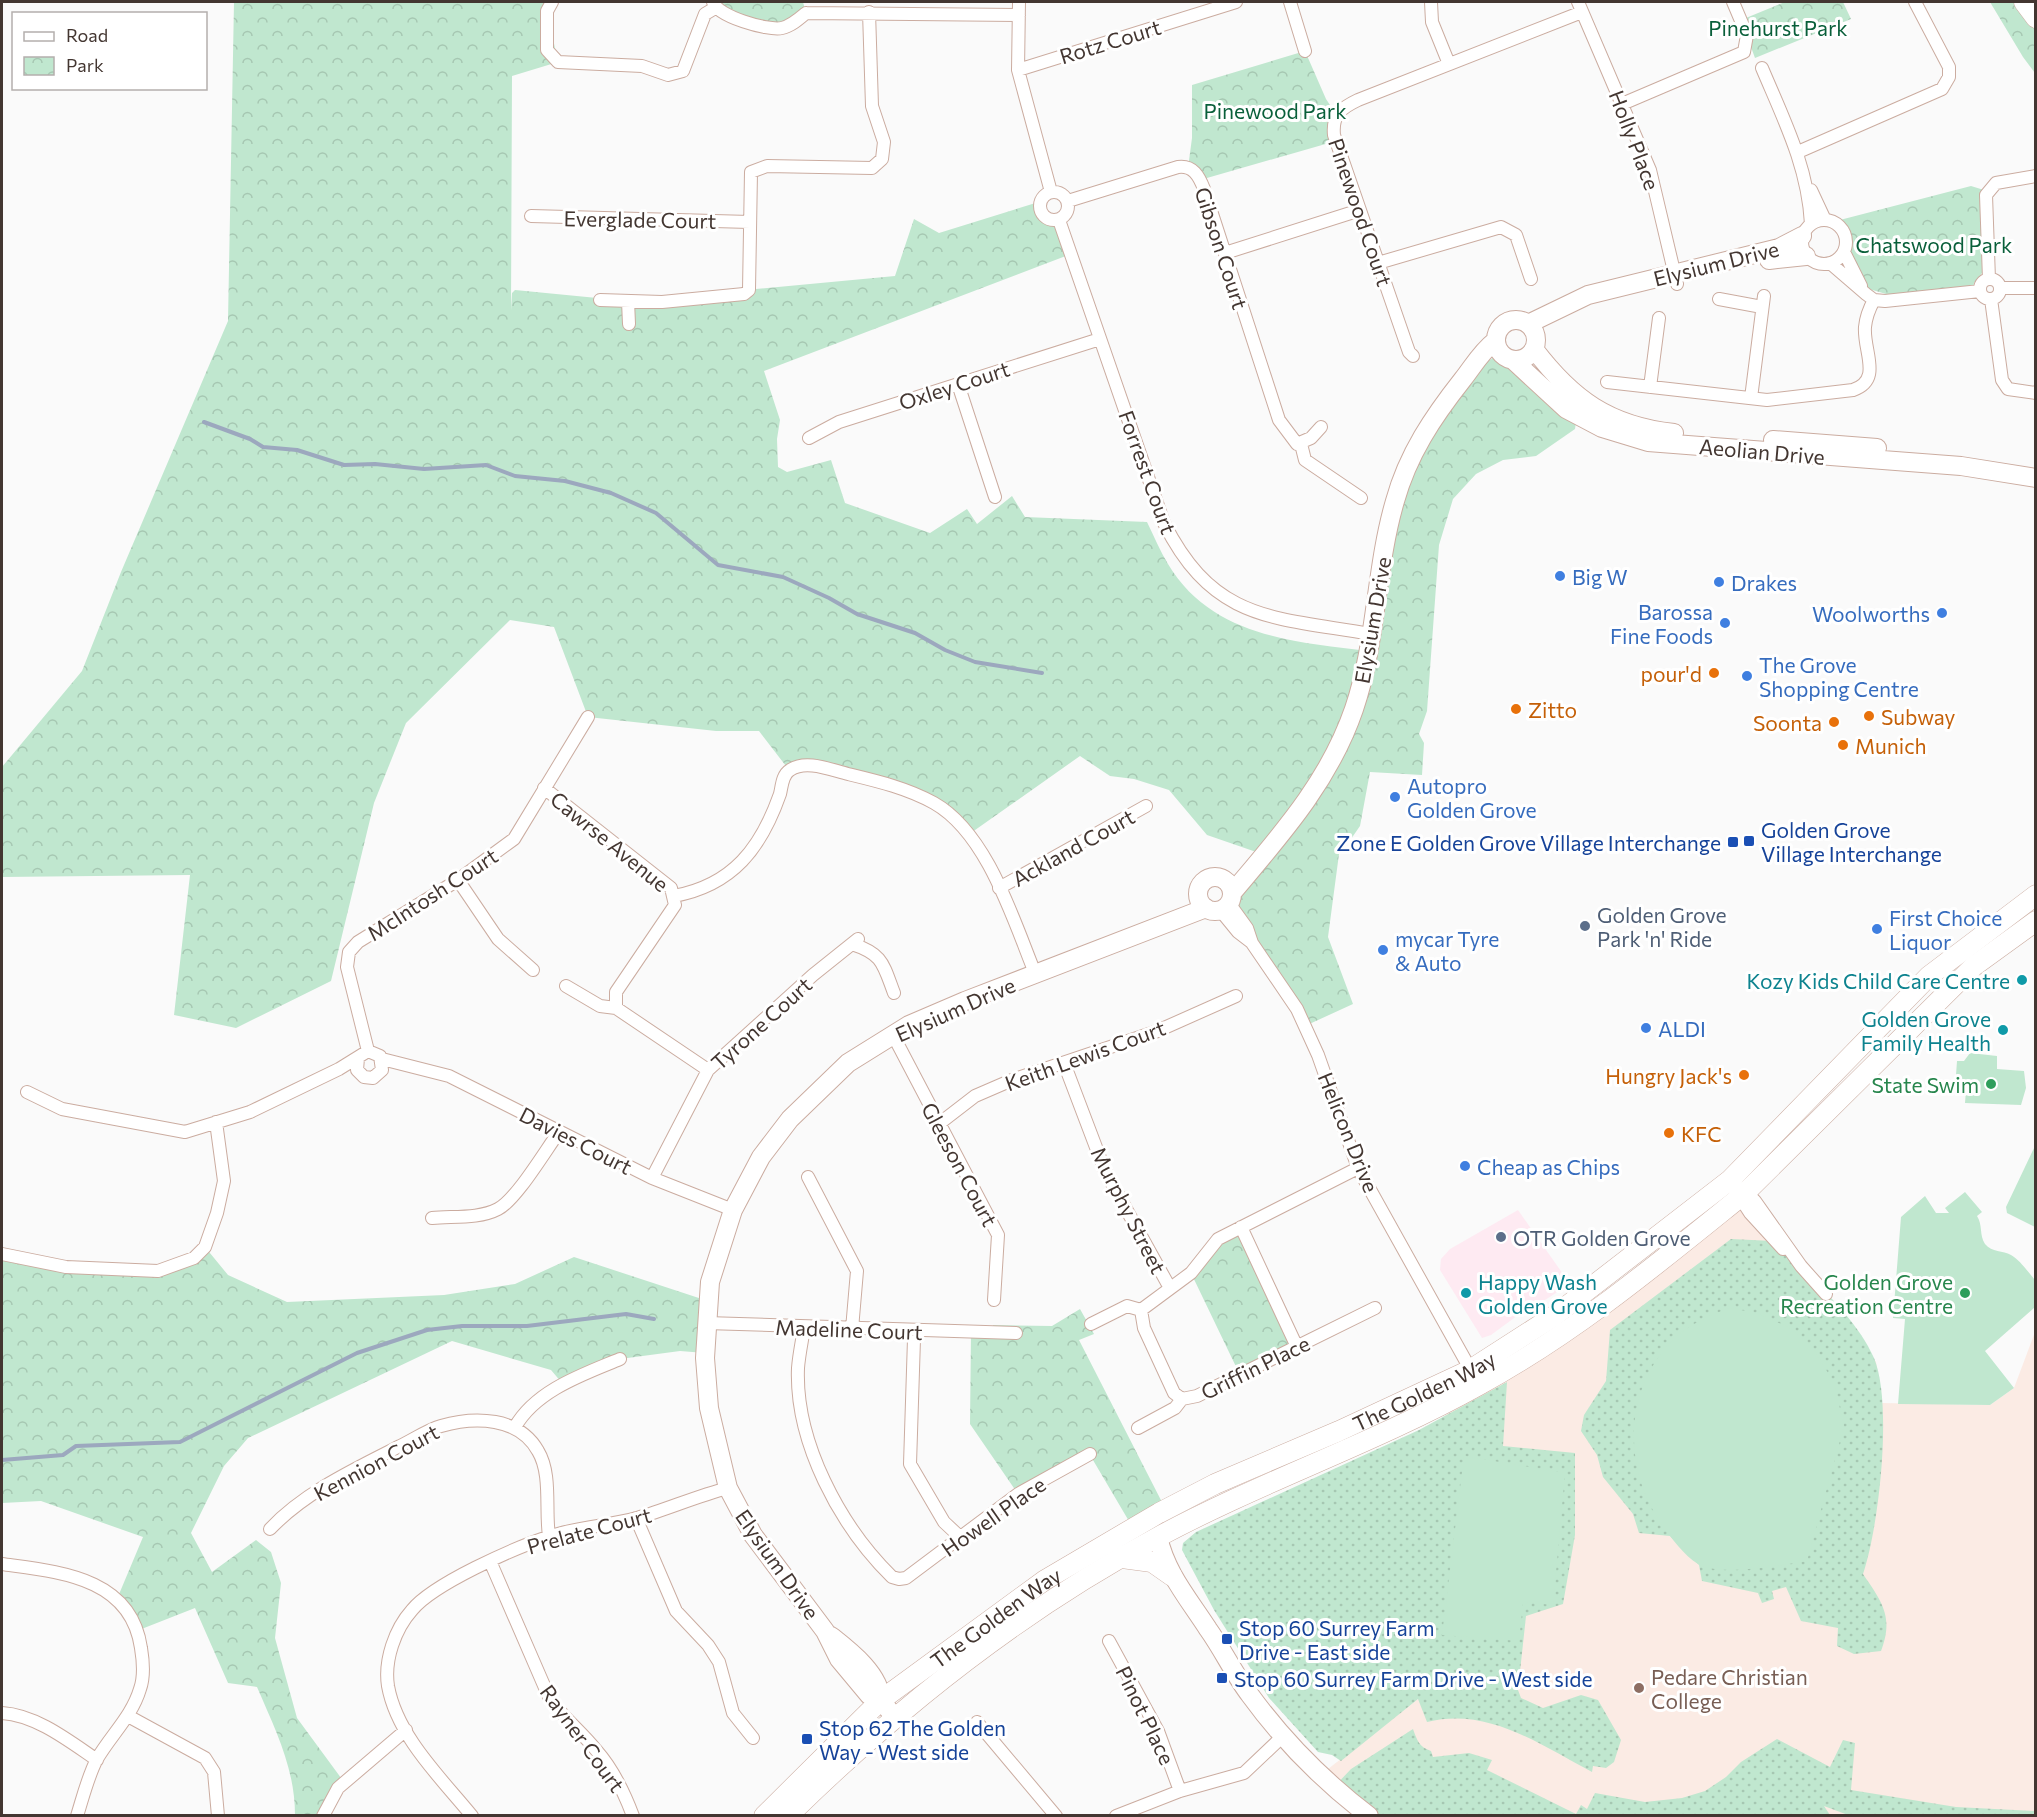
<svg xmlns="http://www.w3.org/2000/svg" width="2037" height="1817" font-family="Commissioner,sans-serif">
<defs>
<pattern id="grass-dots" width="8" height="8" patternUnits="userSpaceOnUse" patternTransform="scale(1.5)"><rect width="8" height="8" fill="#c0e7cf"/><path d="M2 2h.1M6 6h.1" fill="none" stroke="#a6c7b2" stroke-width="1.8" stroke-linecap="round"/></pattern>
<pattern id="park-crowns" width="20" height="18" patternUnits="userSpaceOnUse" patternTransform="scale(1.5)"><rect width="20" height="18" fill="#c0e7cf"/><path d="M2 6a3 3 0 1 1 6 0M12 15a3 3 0 1 1 6 0" fill="none" stroke="#a6c7b2"/></pattern>
</defs>
<rect width="100%" height="100%" fill="#fafafa"/>
<path fill="#feeaf2" d="M 1518,1210 L 1570,1284 L 1545,1300 L 1536,1302 L 1491,1335 L 1482,1338 L 1440,1270 L 1441,1259 L 1450,1249 Z"/>
<path fill="#fbebe4" d="M 1743,1195 L 1826,1294 L 1876,1362 L 1882,1403 L 1990,1405 L 2014,1388 L 2035,1332 L 2035,1815 L 1369,1815 L 1319,1776 L 1418,1699 L 1443,1417 Z"/>
<path fill="url(#grass-dots)" d="M 1731,1239 L 1773,1241 C 1807,1274 1855,1315 1874,1358 C 1893,1403 1879,1527 1863,1574 C 1882,1602 1894,1617 1881,1651 L 1854,1654 L 1837,1646 L 1838,1628 L 1801,1621 L 1786,1587 L 1772,1591 L 1774,1599 L 1762,1603 L 1758,1593 L 1702,1581 L 1699,1565 L 1670,1536 L 1639,1533 L 1633,1514 L 1603,1477 L 1597,1455 L 1581,1431 L 1584,1415 L 1606,1381 L 1610,1330 Z
M 1507,1382 L 1503,1446 L 1575,1453 L 1575,1535 L 1563,1604 L 1526,1616 L 1518,1690 L 1521,1698 L 1543,1708 L 1581,1695 L 1598,1700 L 1621,1740 L 1614,1762 L 1606,1768 L 1593,1766 L 1592,1772 C 1539,1744 1488,1707 1427,1722 L 1418,1699 L 1341,1761 L 1332,1755 L 1318,1752 L 1269,1698 L 1214,1610 L 1182,1550 L 1183,1543 L 1196,1532 L 1419,1430 Z
M 1413,1729 C 1417,1740 1419,1747 1431,1751 L 1433,1757 L 1469,1753 L 1492,1760 L 1487,1770 L 1576,1814 L 1581,1805 L 1587,1809 L 1595,1793 L 1645,1802 L 1682,1798 L 1705,1791 L 1726,1777 L 1741,1762 L 1777,1739 L 1830,1767 L 1843,1740 L 1855,1743 L 1851,1790 L 1956,1807 L 2035,1811 L 2036,1815 L 1848,1815 L 1824,1806 L 1830,1815 L 1369,1816 L 1333,1788 L 1351,1769 Z"/>
<path fill="url(#park-crowns)" d="M 234,2 L 550,2 L 547,11 L 558,62 L 512,76 L 511,310 L 512,293 L 515,290 L 628,301 L 895,276 L 914,219 L 939,233 L 1042,201 L 1041,211 L 1053,221 L 1071,254 L 764,371 L 780,420 L 777,439 L 778,467 L 787,472 L 831,460 L 845,503 L 930,533 L 967,509 L 977,524 L 1012,496 L 1025,517 L 1147,522 C 1154,536 1160,551 1168,564 C 1211,636 1293,642 1368,651 L 1401,481 L 1464,378 L 1500,353 L 1514,361 L 1577,415 L 1575,429 L 1536,456 L 1503,460 L 1476,474 L 1453,499 L 1439,545 L 1427,711 L 1419,734 L 1424,743 L 1422,775 L 1370,772 L 1360,826 L 1351,839 L 1341,839 L 1328,937 L 1353,1004 L 1305,1026 L 1229,903 L 1262,854 L 1207,835 L 1169,790 L 1134,779 L 1110,776 L 1080,756 L 968,835 L 935,803 L 839,772 L 789,770 L 759,731 L 716,731 L 588,717 L 554,627 L 510,620 L 406,723 L 374,803 L 331,981 L 236,1028 L 174,1015 L 190,875 L 2,877 L 2,767 L 82,671 L 121,572 L 228,321 Z
M 713,2 L 803,2 L 806,13 L 782,28 L 725,15 Z
M 1785,2 L 1843,2 L 1851,19 L 1755,58 L 1741,20 Z
M 1990,2 L 2025,2 L 2035,17 L 2035,73 L 2023,57 Z
M 1305,51 L 1326,99 L 1336,114 L 1336,141 L 1200,180 L 1188,168 L 1192,138 L 1192,85 Z
M 1971,186 L 1984,190 L 1981,197 L 1982,273 L 1974,283 L 1973,288 L 1893,296 L 1869,289 L 1848,252 L 1850,235 L 1836,221 Z
M 1241,1227 L 1297,1347 L 1240,1375 L 1191,1273 L 1218,1239 Z
M 205,1247 L 228,1275 L 287,1302 L 444,1295 L 515,1284 L 574,1257 L 708,1301 L 705,1353 L 680,1351 L 620,1359 L 562,1383 L 551,1370 L 452,1341 L 248,1438 L 224,1466 L 191,1533 L 212,1572 L 256,1540 L 271,1552 L 281,1583 L 275,1638 L 297,1718 L 344,1782 L 323,1815 L 295,1815 C 295,1768 275,1729 257,1687 L 228,1683 L 195,1608 L 139,1630 L 117,1599 L 143,1537 L 41,1501 L 2,1503 L 2,1254 L 157,1271 Z
M 1080,1309 L 1094,1334 L 1079,1340 L 1166,1510 L 1133,1528 L 1090,1455 L 1018,1494 L 970,1424 L 971,1332 L 993,1332 L 993,1325 L 1052,1326 Z"/>
<path fill="#c0e7cf" d="M 1970,1053 L 1997,1056 L 1997,1069 L 2024,1071 L 2026,1088 L 2021,1105 L 1965,1103 L 1966,1090 L 1955,1089 L 1957,1061 L 1964,1061 Z
M 2035,1146 L 2035,1227 L 2007,1213 L 2006,1207 Z
M 1965,1192 L 1982,1212 L 1977,1216 C 1983,1225 1979,1235 1985,1244 C 1992,1253 2003,1250 2011,1255 C 2020,1260 2028,1272 2035,1280 L 2035,1307 L 1985,1351 L 2014,1388 L 1990,1405 L 1898,1404 L 1905,1319 L 1893,1318 L 1901,1217 L 1925,1196 L 1936,1213 L 1949,1213 L 1945,1208 Z
M 1729,1308 L 1757,1313 L 1788,1327 L 1812,1346 L 1834,1383 L 1844,1426 L 1807,1561 C 1781,1565 1720,1577 1698,1564 C 1683,1555 1668,1534 1659,1520 C 1622,1465 1625,1386 1674,1339 C 1689,1324 1709,1316 1729,1308 Z
M 1464,1456 L 1565,1473 L 1553,1605 L 1523,1602 L 1519,1641 L 1442,1635 Z"/>
<g fill="none" stroke-linecap="round" stroke-linejoin="round">
<path stroke="#9ca8be" stroke-width="4" d="M 204,422 L 250,439 L 263,447 L 297,450 L 344,465 L 375,464 L 424,469 L 486,465 L 515,476 L 565,481 L 611,493 L 656,513 L 718,565 L 783,577 L 829,598 L 857,614 L 915,633 L 945,650 L 975,662 L 1042,673
M 2,1460 L 63,1455 L 76,1446 L 180,1442 L 357,1353 L 427,1330 L 462,1326 L 527,1326 L 626,1314 L 654,1319"/>
<g stroke="#cbaca0" stroke-width="14">
<path id="street" d="M 552,2 L 547,11 L 547,50 L 558,62 L 642,66 L 668,75 L 683,71 L 705,14 L 715,8
M 713,2 C 717,16 767,31 782,28 C 791,26 799,19 806,13
M 1019,2 L 1018,70 L 1051,192
M 1290,2 L 1305,51
M 1431,2 L 1432,22 L 1449,64
M 1578,2 L 1650,170 L 1677,284
M 806,13 L 1019,15
M 1762,68 C 1784,120 1808,167 1811,224
M 1018,70 L 1236,2
M 1622,104 L 1744,52 L 1747,35 L 1733,2
M 1798,152 L 1942,89 L 1949,77 L 1949,67 L 1915,2
M 1811,190 L 1825,220
M1040 206a14 14 0 1 1 28 0a14 14 0 1 1-28 0Z
M 1068,201 L 1178,167 C 1193,165 1199,176 1204,189 L 1279,420 L 1297,444 L 1311,438 L 1321,427
M 531,216 L 750,222
M1802 242a22 22 0 1 1 44 0a22 22 0 1 1-44 0Z
M 1059,220 L 1164,523 C 1214,622 1273,617 1371,634
M 1844,252 L 1861,286
M 1225,253 L 1360,210
M 1378,263 L 1501,227 L 1516,235 L 1531,279
M 1830,263 L 1866,294 L 1874,300 L 1885,301 L 1980,291
M 1989,279 L 1986,195 L 1996,183 L 2036,176
M1980 289a10 10 0 1 1 20 0a10 10 0 1 1-20 0Z
M 2000,288 L 2036,288
M 1719,299 L 1762,307
M 1991,299 L 2002,380 L 2008,389 L 2036,393
M 600,300 L 662,302 L 744,294 L 749,290 L 751,172 L 767,166 L 872,168 L 882,159 L 884,142 L 872,106 L 869,12
M 628,301 L 629,324
M 1413,356 L 1409,352 L 1334,135 C 1332,115 1341,108 1358,100 L 1582,12
M 1607,382 L 1767,400 L 1853,390 C 1883,380 1863,351 1865,327 C 1866,317 1869,309 1874,300
M 958,384 L 995,497
M 1650,387 L 1659,318
M 1751,398 L 1764,296
M 809,438 L 839,422 L 1100,339
M 1301,444 L 1305,460 L 1361,498
M 544,788 L 671,888 L 675,905 L 616,992 L 616,1008 L 708,1070
M 458,880 L 498,939 L 533,970
M 999,888 L 1146,806
M 674,896 C 733,885 761,848 780,794 C 782,786 782,775 790,770 C 806,759 831,770 848,774 C 877,781 907,788 934,803 C 987,833 1013,919 1035,973
M 1229,903 L 1247,928 L 1252,943 L 1297,1009 L 1318,1055 L 1358,1168 L 1473,1374
M 1220,910 L 1238,932 L 1251,942
M 852,944 C 883,954 883,964 894,993
M 566,986 L 600,1006 L 616,1008
M 893,1035 L 998,1235 L 994,1300
M 368,1051 L 347,967 L 349,952 L 358,942 L 458,880 L 514,839 L 588,717
M 382,1059 L 449,1076 L 652,1178 L 733,1210
M 1064,1063 L 1105,1171 L 1170,1288
M 27,1092 L 62,1109 L 185,1132 L 250,1112 L 339,1069 L 368,1051 L 380,1056 L 382,1070 L 373,1078 L 364,1077 L 357,1070 L 358,1058
M 940,1123 L 975,1096 L 1012,1080 L 1155,1032 L 1236,996
M 808,1177 L 857,1271 L 852,1329
M 652,1178 L 708,1070 L 813,975 L 858,939
M 1743,1189 L 1755,1201 L 1801,1266 L 1826,1294
M 1737,1193 L 1750,1213 L 1783,1249
M 432,1218 C 453,1216 479,1219 498,1209 C 516,1200 545,1151 559,1132
M 1241,1227 L 1297,1347
M 2,1254 L 66,1267 L 158,1271 L 194,1258 L 205,1247 L 217,1213 L 224,1181 L 216,1122
M 706,1323 L 1016,1333
M 1091,1324 L 1127,1306 L 1141,1310
M 804,1328 C 802,1341 799,1355 798,1368 C 795,1442 840,1526 892,1577 L 899,1579 L 906,1578 L 1018,1494 L 1090,1454
M 917,1331 L 914,1339 L 910,1464 L 944,1522 L 960,1537
M 1182,1399 L 1174,1393 L 1144,1328 L 1141,1310 L 1191,1273 L 1218,1239 L 1358,1168
M 1182,1399 L 1197,1396 L 1375,1308
M 515,1427 C 536,1390 584,1374 620,1359
M 1138,1428 L 1175,1408 L 1182,1399
M 636,1518 L 676,1611 L 708,1645 L 719,1662 L 733,1713 L 753,1738
M 270,1529 C 305,1492 355,1469 400,1446 C 413,1440 427,1430 441,1426 C 475,1416 519,1417 538,1451 C 552,1474 545,1510 549,1536
M 490,1561 L 549,1697 C 562,1717 581,1731 596,1750 C 613,1769 624,1792 633,1816
M 2,1564 C 59,1572 131,1577 141,1648 C 143,1660 144,1678 140,1689 C 132,1716 111,1735 97,1759 C 88,1776 83,1797 77,1816
M 1109,1641 L 1158,1731 L 1180,1791
M 2,1713 C 36,1715 69,1741 97,1760
M 128,1716 L 205,1758 L 214,1772 L 218,1816
M 977,1722 L 1056,1816
M 323,1816 L 338,1788 L 406,1730
M 472,1816 C 441,1778 397,1736 388,1686 C 384,1660 395,1629 412,1610 C 433,1584 514,1548 548,1537 C 576,1527 608,1526 637,1518 C 668,1509 697,1496 728,1488
M 1116,1816 L 1180,1791 L 1244,1773 L 1282,1737"/>
</g>
<g stroke="#cbaca0" stroke-width="20">
<path id="secondary" d="M 1769,260 L 1806,256
M1496 340a20 20 0 1 1 40 0a20 20 0 1 1-40 0Z
M 1528,324 L 1588,295 L 1779,248 L 1802,236
M 1534,349 C 1572,399 1609,426 1674,433
M 1514,361 L 1566,409 L 1602,428 L 1648,442 L 1961,466 L 2036,478
M 1773,440 L 1877,448
M1198 894a17 17 0 1 1 34 0a17 17 0 1 1-34 0Z
M 1232,893 C 1280,836 1329,782 1354,709 C 1377,642 1375,569 1395,501 C 1408,454 1433,417 1463,379 C 1474,365 1481,352 1495,341
M 1158,1537 C 1166,1573 1188,1598 1208,1629 C 1223,1650 1234,1674 1250,1695 C 1285,1743 1322,1780 1369,1816
M 831,1636 C 850,1651 880,1674 881,1700
M 895,1718 L 881,1700 L 869,1695 L 839,1659 L 825,1631 L 753,1535 L 728,1488 L 709,1408 L 705,1358 L 710,1282 L 733,1210 L 761,1157 L 790,1119 L 848,1063 L 909,1025 L 965,1001 L 1206,908"/>
</g>
<g stroke="#cbaca0" stroke-width="21">
<g id="primary">
<path d="M 2024,2 L 2036,18"/>
<path d="M 1746,1192 L 1974,966 L 2036,921"/>
<path d="M 1122,1558 L 1152,1562 L 1172,1576"/>
<path id="s1" d="M 764,1816 L 881,1700 L 1045,1580 L 1159,1513 L 1215,1484 L 1339,1431 L 1470,1370 L 1554,1316 L 1730,1180 L 1929,976 L 2036,895"/>
<path d="M 788,1816 C 899,1707 1021,1610 1158,1537 C 1262,1481 1375,1443 1479,1385 C 1573,1334 1656,1265 1739,1198"/>
</g>
</g>
<g stroke="#cbaca0" stroke-width="24">
<path id="highway" d="M 1739,1198 L 1746,1192"/>
</g>
<use href="#street" stroke="#fff" stroke-width="12"/>
<use href="#secondary" stroke="#fff" stroke-width="18"/>
<use href="#primary" stroke="#fff" stroke-width="20"/>
<use href="#highway" stroke="#fff" stroke-width="22"/>
</g>
<g fill="#3f7fe0" stroke="#fff" stroke-width="2">
<circle cx="1560" cy="576" r="6"/>
<circle cx="1719" cy="582" r="6"/>
<circle cx="1942" cy="613" r="6"/>
<circle cx="1725" cy="623" r="6"/>
<circle cx="1747" cy="676" r="6"/>
<circle cx="1395" cy="797" r="6"/>
<circle cx="1877" cy="929" r="6"/>
<circle cx="1383" cy="950" r="6"/>
<circle cx="1646" cy="1028" r="6"/>
<circle cx="1465" cy="1166" r="6"/>
</g>
<g fill="#e8710a" stroke="#fff" stroke-width="2">
<circle cx="1714" cy="673" r="6"/>
<circle cx="1516" cy="709" r="6"/>
<circle cx="1869" cy="716" r="6"/>
<circle cx="1834" cy="722" r="6"/>
<circle cx="1843" cy="745" r="6"/>
<circle cx="1744" cy="1075" r="6"/>
<circle cx="1669" cy="1133" r="6"/>
</g>
<g fill="#1a4fb4" stroke="#fff" stroke-width="2">
<rect x="1743" y="835" width="12" height="12" rx="3"/>
<rect x="1727" y="836" width="12" height="12" rx="3"/>
<rect x="1221" y="1633" width="12" height="12" rx="3"/>
<rect x="1216" y="1672" width="12" height="12" rx="3"/>
<rect x="801" y="1733" width="12" height="12" rx="3"/>
</g>
<g fill="#5c6f8a" stroke="#fff" stroke-width="2">
<circle cx="1585" cy="926" r="6"/>
<circle cx="1501" cy="1237" r="6"/>
</g>
<g fill="#0f9aa8" stroke="#fff" stroke-width="2">
<circle cx="2022" cy="980" r="6"/>
<circle cx="2003" cy="1030" r="6"/>
<circle cx="1466" cy="1293" r="6"/>
</g>
<g fill="#2e9e5b" stroke="#fff" stroke-width="2">
<circle cx="1991" cy="1084" r="6"/>
<circle cx="1965" cy="1293" r="6"/>
</g>
<circle fill="#8d6e63" stroke="#fff" stroke-width="2" cx="1639" cy="1688" r="6"/>
<g text-anchor="middle" dominant-baseline="central" stroke-width="6" stroke-linejoin="round" paint-order="stroke">
<g font-size="21" fill="#095f3a" stroke="#fff">
<text x="1778" y="27">Pinehurst Park</text>
<text x="1275" y="110">Pinewood Park</text>
<text x="1934" y="244">Chatswood Park</text>
</g>
<g font-size="21" fill="#433631" stroke="#fff">
<text transform="translate(1110 41) rotate(-17)">Rotz Court</text>
<text transform="translate(1635 140) rotate(69)">Holly Place</text>
<text transform="translate(1361 212) rotate(71)">Pinewood Court</text>
<text transform="translate(640 219) rotate(1)">Everglade Court</text>
<text transform="translate(1222 248) rotate(72)">Gibson Court</text>
<text transform="translate(1716 263) rotate(-14)">Elysium Drive</text>
<text transform="translate(954 385) rotate(-18)">Oxley Court</text>
<text transform="translate(1762 451) rotate(5)">Aeolian Drive</text>
<text transform="translate(1148 472) rotate(70)">Forrest Court</text>
<text transform="translate(1372 620) rotate(-80)">Elysium Drive</text>
<text transform="translate(610 841) rotate(39)">Cawrse Avenue</text>
<text transform="translate(1073 847) rotate(-29)">Ackland Court</text>
<text transform="translate(432 894) rotate(-33)">McIntosh Court</text>
<text transform="translate(955 1009) rotate(-24)">Elysium Drive</text>
<text transform="translate(761 1023) rotate(-42)">Tyrone Court</text>
<text transform="translate(1085 1055) rotate(-20)">Keith Lewis Court</text>
<text transform="translate(1349 1132) rotate(68)">Helicon Drive</text>
<text transform="translate(576 1140) rotate(27)">Davies Court</text>
<text transform="translate(960 1164) rotate(62)">Gleeson Court</text>
<text transform="translate(1129 1210) rotate(63)">Murphy Street</text>
<text transform="translate(849 1329) rotate(2)">Madeline Court</text>
<text transform="translate(1255 1367) rotate(-26)">Griffin Place</text>
<text stroke="none"><textPath href="#s1" startOffset="792">The Golden Way</textPath></text>
<text transform="translate(376 1462) rotate(-28)">Kennion Court</text>
<text transform="translate(993 1516) rotate(-35)">Howell Place</text>
<text transform="translate(589 1530) rotate(-15)">Prelate Court</text>
<text transform="translate(778 1564) rotate(55)">Elysium Drive</text>
<text stroke="none"><textPath href="#s1" startOffset="306">The Golden Way</textPath></text>
<text transform="translate(1146 1715) rotate(64)">Pinot Place</text>
<text transform="translate(583 1738) rotate(54)">Rayner Court</text>
</g>
<g font-size="21" fill="#366cbe" stroke="#fff" text-anchor="start">
<text x="1572" y="576">Big W</text>
<text x="1731" y="582">Drakes</text>
<text x="1713" y="611" text-anchor="end">Barossa<tspan x="1713" dy="24">Fine Foods</tspan></text>
<text x="1930" y="613" text-anchor="end">Woolworths</text>
<text x="1759" y="664">The Grove<tspan x="1759" dy="24">Shopping Centre</tspan></text>
<text x="1407" y="785">Autopro<tspan x="1407" dy="24">Golden Grove</tspan></text>
<text x="1889" y="917">First Choice<tspan x="1889" dy="24">Liquor</tspan></text>
<text x="1395" y="938">mycar Tyre<tspan x="1395" dy="24">&amp; Auto</tspan></text>
<text x="1658" y="1028">ALDI</text>
<text x="1477" y="1166">Cheap as Chips</text>
</g>
<g font-size="21" fill="#c56008" stroke="#fff" text-anchor="start">
<text x="1702" y="673" text-anchor="end">pour'd</text>
<text x="1528" y="709">Zitto</text>
<text x="1881" y="716">Subway</text>
<text x="1822" y="722" text-anchor="end">Soonta</text>
<text x="1855" y="745">Munich</text>
<text x="1732" y="1075" text-anchor="end">Hungry Jack's</text>
<text x="1681" y="1133">KFC</text>
</g>
<g font-size="21" fill="#164399" stroke="#fff" text-anchor="start">
<text x="1761" y="829">Golden Grove<tspan x="1761" dy="24">Village Interchange</tspan></text>
<text x="1721" y="842" text-anchor="end">Zone E Golden Grove Village Interchange</text>
<text x="1239" y="1627">Stop 60 Surrey Farm<tspan x="1239" dy="24">Drive - East side</tspan></text>
<text x="1234" y="1678">Stop 60 Surrey Farm Drive - West side</text>
<text x="819" y="1727">Stop 62 The Golden<tspan x="819" dy="24">Way - West side</tspan></text>
</g>
<g font-size="21" fill="#4e5e75" stroke="#fff" text-anchor="start">
<text x="1597" y="914">Golden Grove<tspan x="1597" dy="24">Park 'n' Ride</tspan></text>
<text x="1513" y="1237">OTR Golden Grove</text>
</g>
<g font-size="21" fill="#0d838f" stroke="#fff" text-anchor="end">
<text x="2010" y="980">Kozy Kids Child Care Centre</text>
<text x="1991" y="1018">Golden Grove<tspan x="1991" dy="24">Family Health</tspan></text>
<text x="1478" y="1281" text-anchor="start">Happy Wash<tspan x="1478" dy="24">Golden Grove</tspan></text>
</g>
<g font-size="21" fill="#27864d" stroke="#fff" text-anchor="end">
<text x="1979" y="1084">State Swim</text>
<text x="1953" y="1281">Golden Grove<tspan x="1953" dy="24">Recreation Centre</tspan></text>
</g>
<g font-size="21" fill="#785e54" stroke="#fff" text-anchor="start">
<text x="1651" y="1676">Pedare Christian<tspan x="1651" dy="24">College</tspan></text>
</g>
</g>
<rect width="2037" height="1817" fill="none" stroke="#433631" stroke-width="6"/>
<rect x="12" y="12" width="195" height="78" fill="#ffffff" stroke="#b4afad" stroke-width="1.5"/>
<rect x="24" y="32" width="30" height="9" fill="#ffffff" stroke="#b4afad" stroke-width="1.5"/>
<text x="66" y="42" font-size="18" fill="#433631">Road</text>
<rect x="24" y="57" width="30" height="18" fill="url(#park-crowns)" stroke="#b4afad" stroke-width="1.5"/>
<text x="66" y="72" font-size="18" fill="#433631">Park</text>
</svg>
